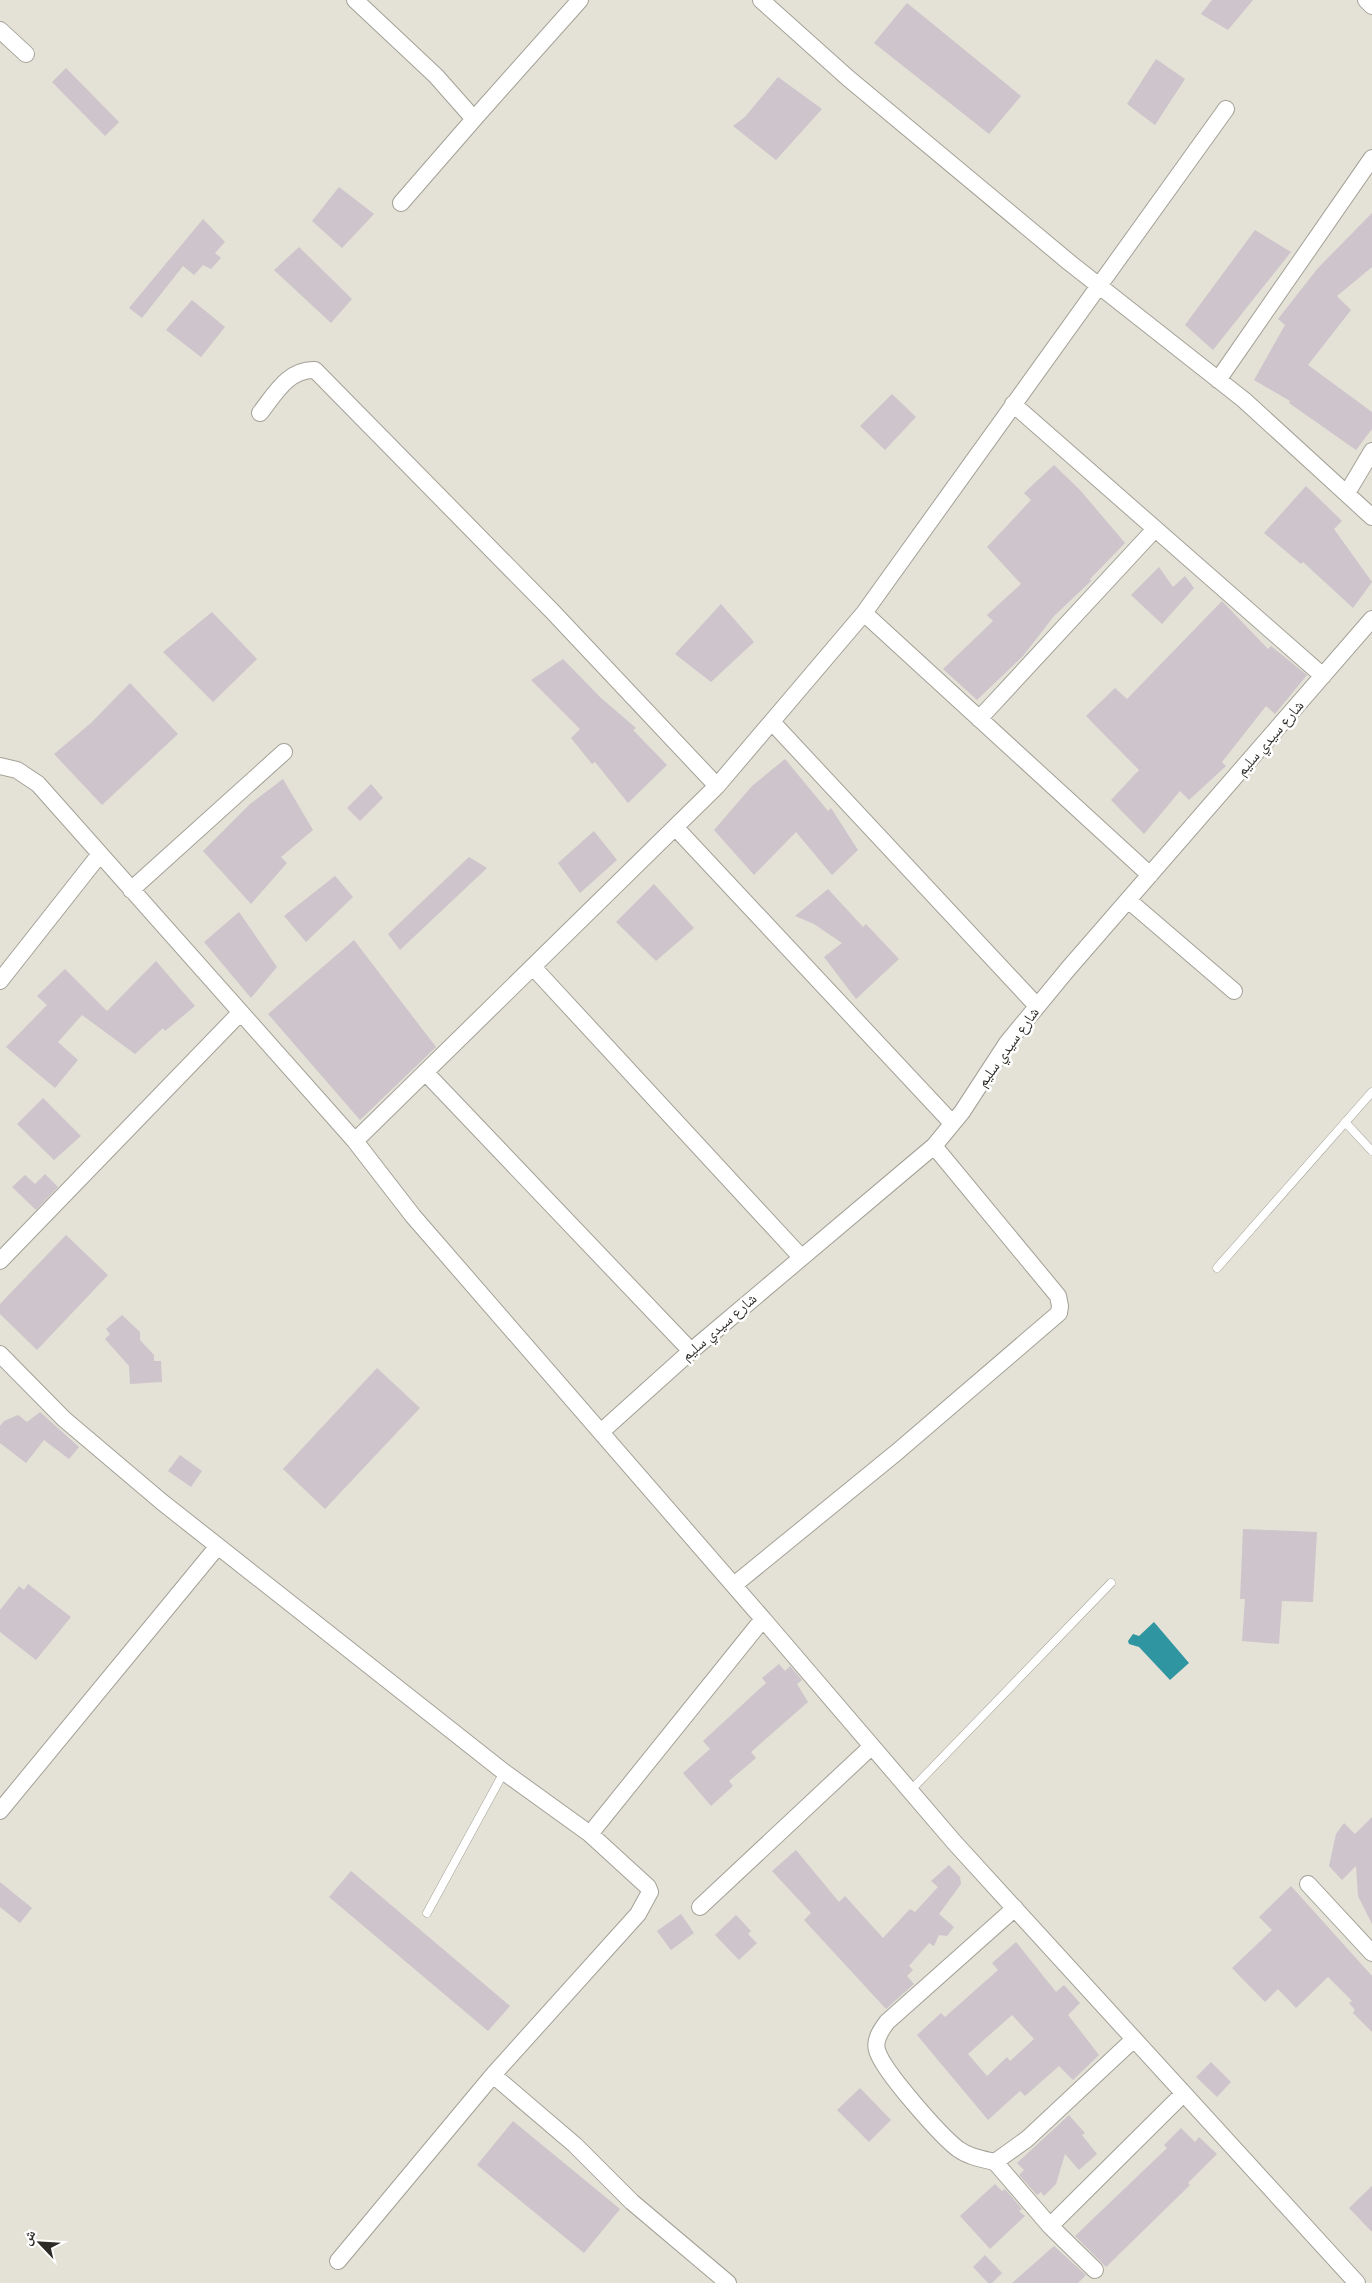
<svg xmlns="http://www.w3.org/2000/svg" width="1372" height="2283" font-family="'Roboto Condensed','Noto Naskh Arabic',sans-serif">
<rect width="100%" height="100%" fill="#e4e1d6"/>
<path fill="#2f96a1" d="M 1154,1622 L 1189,1663 L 1170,1680 L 1139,1647 L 1129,1644 L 1128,1641 L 1133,1634 L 1139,1636 Z"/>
<path fill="#cdc4cc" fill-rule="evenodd" d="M 1212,0 L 1253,0 L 1228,30 L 1201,14 Z
M 907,3 L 1021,96 L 989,134 L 874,43 Z
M 1156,59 L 1185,79 L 1155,125 L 1127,104 Z
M 66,68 L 119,122 L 105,136 L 52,82 Z
M 778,77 L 822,109 L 776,160 L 733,126 L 745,117 Z
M 339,187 L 374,214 L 342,248 L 312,221 Z
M 1372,213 L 1372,267 L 1337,296 L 1351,310 L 1308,365 L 1372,412 L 1372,429 L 1356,450 L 1289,403 L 1290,401 L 1254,380 L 1285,325 L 1278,319 L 1318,268 Z
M 203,219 L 225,242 L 215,253 L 221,258 L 211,269 L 203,265 L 194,275 L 183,266 L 142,318 L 129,308 Z
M 1255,230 L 1291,252 L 1213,350 L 1185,325 Z
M 299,247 L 352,299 L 331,323 L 274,270 Z
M 192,300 L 225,327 L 201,357 L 166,330 Z
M 892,394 L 916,417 L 885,450 L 860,426 Z
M 1054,465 L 1080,490 L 1125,543 L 1090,579 L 1091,581 L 1054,616 L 1023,656 L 977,700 L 943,669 L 993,621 L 987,615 L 1021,584 L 987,547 L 1031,500 L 1024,493 Z
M 1306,486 L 1342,521 L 1334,529 L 1372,582 L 1353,608 L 1303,562 L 1301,564 L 1264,533 Z
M 1159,567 L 1173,587 L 1185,576 L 1194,588 L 1162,624 L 1131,595 Z
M 1222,601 L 1268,649 L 1271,646 L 1307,675 L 1275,714 L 1266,706 L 1222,762 L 1226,766 L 1189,800 L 1180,791 L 1144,834 L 1111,800 L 1139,770 L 1086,716 L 1115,688 L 1127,699 Z
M 721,604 L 754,642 L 711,682 L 675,654 Z
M 212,612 L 257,659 L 213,702 L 163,652 Z
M 563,659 L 601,698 L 636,728 L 633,730 L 667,765 L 628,803 L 595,762 L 592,764 L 571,738 L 580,729 L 531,680 Z
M 130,683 L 178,734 L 102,805 L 54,754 L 91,723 Z
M 785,759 L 828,811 L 831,808 L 858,850 L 832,875 L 796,832 L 754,875 L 714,830 L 752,786 Z
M 283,779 L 313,830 L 281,857 L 287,863 L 251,904 L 203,851 L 250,804 Z
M 371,784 L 383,798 L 360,821 L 347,808 Z
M 594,831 L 617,860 L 580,893 L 558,863 Z
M 469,857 L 487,868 L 400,950 L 388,934 Z
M 335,876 L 353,897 L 306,942 L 284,916 Z
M 654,884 L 694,928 L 656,961 L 616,922 Z
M 828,889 L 863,927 L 866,924 L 899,959 L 856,999 L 824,957 L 842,943 L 814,924 L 795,916 Z
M 239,912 L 277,967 L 251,998 L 204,942 Z
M 354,940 L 436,1047 L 360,1120 L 268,1014 Z
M 156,961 L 195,1006 L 165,1031 L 163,1028 L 135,1054 L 82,1015 L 58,1042 L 78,1060 L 55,1088 L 6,1047 L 47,1005 L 37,996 L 65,969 L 107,1011 Z
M 43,1098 L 81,1136 L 54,1160 L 17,1124 Z
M 45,1174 L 58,1187 L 36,1210 L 12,1187 L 25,1175 L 35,1184 Z
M 66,1235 L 108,1275 L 37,1350 L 0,1314 L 0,1304 Z
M 122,1315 L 140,1332 L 140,1340 L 154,1355 L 154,1361 L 161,1361 L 162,1382 L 130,1384 L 129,1366 L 105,1339 L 110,1334 L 106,1329 Z
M 377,1368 L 420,1408 L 325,1509 L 283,1469 Z
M 40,1412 L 79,1447 L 69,1459 L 44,1440 L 26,1463 L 0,1443 L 0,1426 L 4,1421 L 18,1415 L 27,1422 Z
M 180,1455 L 202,1471 L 191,1487 L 168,1471 Z
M 1243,1529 L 1317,1532 L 1313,1602 L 1282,1601 L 1279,1644 L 1242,1641 L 1245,1599 L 1240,1599 Z
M 28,1584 L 71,1617 L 36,1660 L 0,1632 L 0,1610 L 19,1586 L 24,1590 Z
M 779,1664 L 785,1671 L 790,1666 L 802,1680 L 797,1684 L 808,1702 L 751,1752 L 756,1758 L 729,1781 L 733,1786 L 711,1806 L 683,1773 L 710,1749 L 703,1741 L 766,1683 L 762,1678 Z
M 1372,1817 L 1372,1924 L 1358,1896 L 1356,1866 L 1342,1880 L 1329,1866 L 1336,1834 L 1344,1823 L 1355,1834 Z
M 796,1850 L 839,1902 L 845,1896 L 883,1938 L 910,1909 L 915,1912 L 938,1887 L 931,1881 L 949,1865 L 960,1877 L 961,1884 L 939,1914 L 954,1927 L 947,1936 L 939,1935 L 934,1946 L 929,1943 L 909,1966 L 913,1970 L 907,1976 L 914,1984 L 886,2009 L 804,1920 L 811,1913 L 772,1871 Z
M 351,1871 L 510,2006 L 488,2031 L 329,1897 Z
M 0,1882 L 32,1908 L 20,1923 L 0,1907 Z
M 1291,1886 L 1372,1976 L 1372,2032 L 1353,2013 L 1355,2010 L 1349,2003 L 1352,2001 L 1328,1977 L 1296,2008 L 1278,1989 L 1265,2002 L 1232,1968 L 1272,1930 L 1259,1917 Z
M 681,1914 L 694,1933 L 671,1950 L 657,1931 Z
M 736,1915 L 751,1931 L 748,1934 L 757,1943 L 739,1960 L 715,1935 Z
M 1016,1942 L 1056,1992 L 1064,1985 L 1080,2003 L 1068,2015 L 1099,2055 L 1073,2080 L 1059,2066 L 1025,2096 L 1020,2091 L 988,2120 L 917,2035 L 941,2013 L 945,2017 L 998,1970 L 992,1963 ZM 1012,2015 L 1034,2039 L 1010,2061 L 1007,2057 L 987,2076 L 968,2054 Z
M 1211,2062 L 1231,2082 L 1217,2097 L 1196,2077 Z
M 860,2088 L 891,2120 L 869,2142 L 837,2110 Z
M 1069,2115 L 1085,2133 L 1082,2135 L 1097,2154 L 1079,2170 L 1065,2154 L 1056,2184 L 1044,2196 L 1041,2192 L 1037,2195 L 1019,2175 L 1024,2170 L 1017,2163 Z
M 513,2121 L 620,2209 L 584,2253 L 477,2165 Z
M 1181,2128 L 1195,2142 L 1199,2137 L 1217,2154 L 1188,2183 L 1190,2185 L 1106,2267 L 1075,2236 L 1167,2148 L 1164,2145 Z
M 995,2184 L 1002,2191 L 1005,2189 L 1022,2209 L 1019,2211 L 1025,2216 L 990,2249 L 960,2216 Z
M 1372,2186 L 1372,2232 L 1349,2208 Z
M 1054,2246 L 1086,2275 L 1078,2283 L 1012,2283 Z
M 985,2255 L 1002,2273 L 992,2283 L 988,2283 L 973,2267 Z"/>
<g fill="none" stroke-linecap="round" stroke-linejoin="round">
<g stroke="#a3a197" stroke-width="9">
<path id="lane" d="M 1345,1122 L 1372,1151
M 1217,1268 L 1372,1092
M 910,1791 L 1111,1583
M 427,1913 L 504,1772"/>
</g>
<g stroke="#a3a197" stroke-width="18">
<path id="street" d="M 355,0 L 436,76 L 474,119 L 401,203
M 761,0 L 848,78 L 1070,263 L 1244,400 L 1372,517
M 1366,0 L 1372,6
M 0,30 L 26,54
M 474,119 L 580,0
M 1218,380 L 1372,158
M 1013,404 L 1323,676
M 260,413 C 275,394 288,369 315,370 L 552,611 L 717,786
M 1347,493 L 1372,451
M 864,613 L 1150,875
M 979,719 L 1155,529
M 772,722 L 1037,1006
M 0,766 L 17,770 L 38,784 L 355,1141
M 675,827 L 952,1123
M 131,890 L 284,752
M 1128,900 L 1234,991
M 533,967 L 801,1257
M 0,981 L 100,854
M 425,1072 L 691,1351
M 0,1261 L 240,1013
M 0,1354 L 64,1419 L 162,1502 L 504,1772 L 590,1834 L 648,1887 L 650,1892 L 638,1914 L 493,2075 L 338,2261
M 602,1431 L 691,1351 L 934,1146 L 962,1112 L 1007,1043 L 1068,969 L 1372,619
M 734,1585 L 897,1452 L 1059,1313 L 1060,1306 L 1058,1296 L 934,1146
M 763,1619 L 954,1842 L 1357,2283
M 0,1811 L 218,1546
M 590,1834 L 763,1619 L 413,1216 L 355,1141 L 717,786 L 864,613 L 1226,109
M 1308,1884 L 1372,1953
M 700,1907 L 871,1747
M 1015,1908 L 887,2022 C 881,2030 874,2040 877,2050 C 882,2070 941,2136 958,2149 C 969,2157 982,2159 995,2162 L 1027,2139 L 1133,2040
M 493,2075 L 575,2145 L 632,2202 L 728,2283
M 995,2162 L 1050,2226 L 1095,2270
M 1050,2226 L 1183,2094"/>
</g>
<use href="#lane" stroke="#fff" stroke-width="8"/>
<use href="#street" stroke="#fff" stroke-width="16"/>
</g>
<g text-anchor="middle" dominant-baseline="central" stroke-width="5" stroke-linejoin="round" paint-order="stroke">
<g font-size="15" fill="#2c2b27" stroke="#fff">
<text transform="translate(1270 738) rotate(-49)">شارع سيدي سليم</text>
<text transform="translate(1008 1047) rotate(-54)">شارع سيدي سليم</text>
<text transform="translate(719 1327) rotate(-41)">شارع سيدي سليم</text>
</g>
</g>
<g transform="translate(40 2243) rotate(295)" stroke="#ffffff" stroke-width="4" paint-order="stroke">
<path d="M0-4L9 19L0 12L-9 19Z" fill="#2c2b27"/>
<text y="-8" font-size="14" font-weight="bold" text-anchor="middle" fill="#2c2b27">ش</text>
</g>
</svg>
